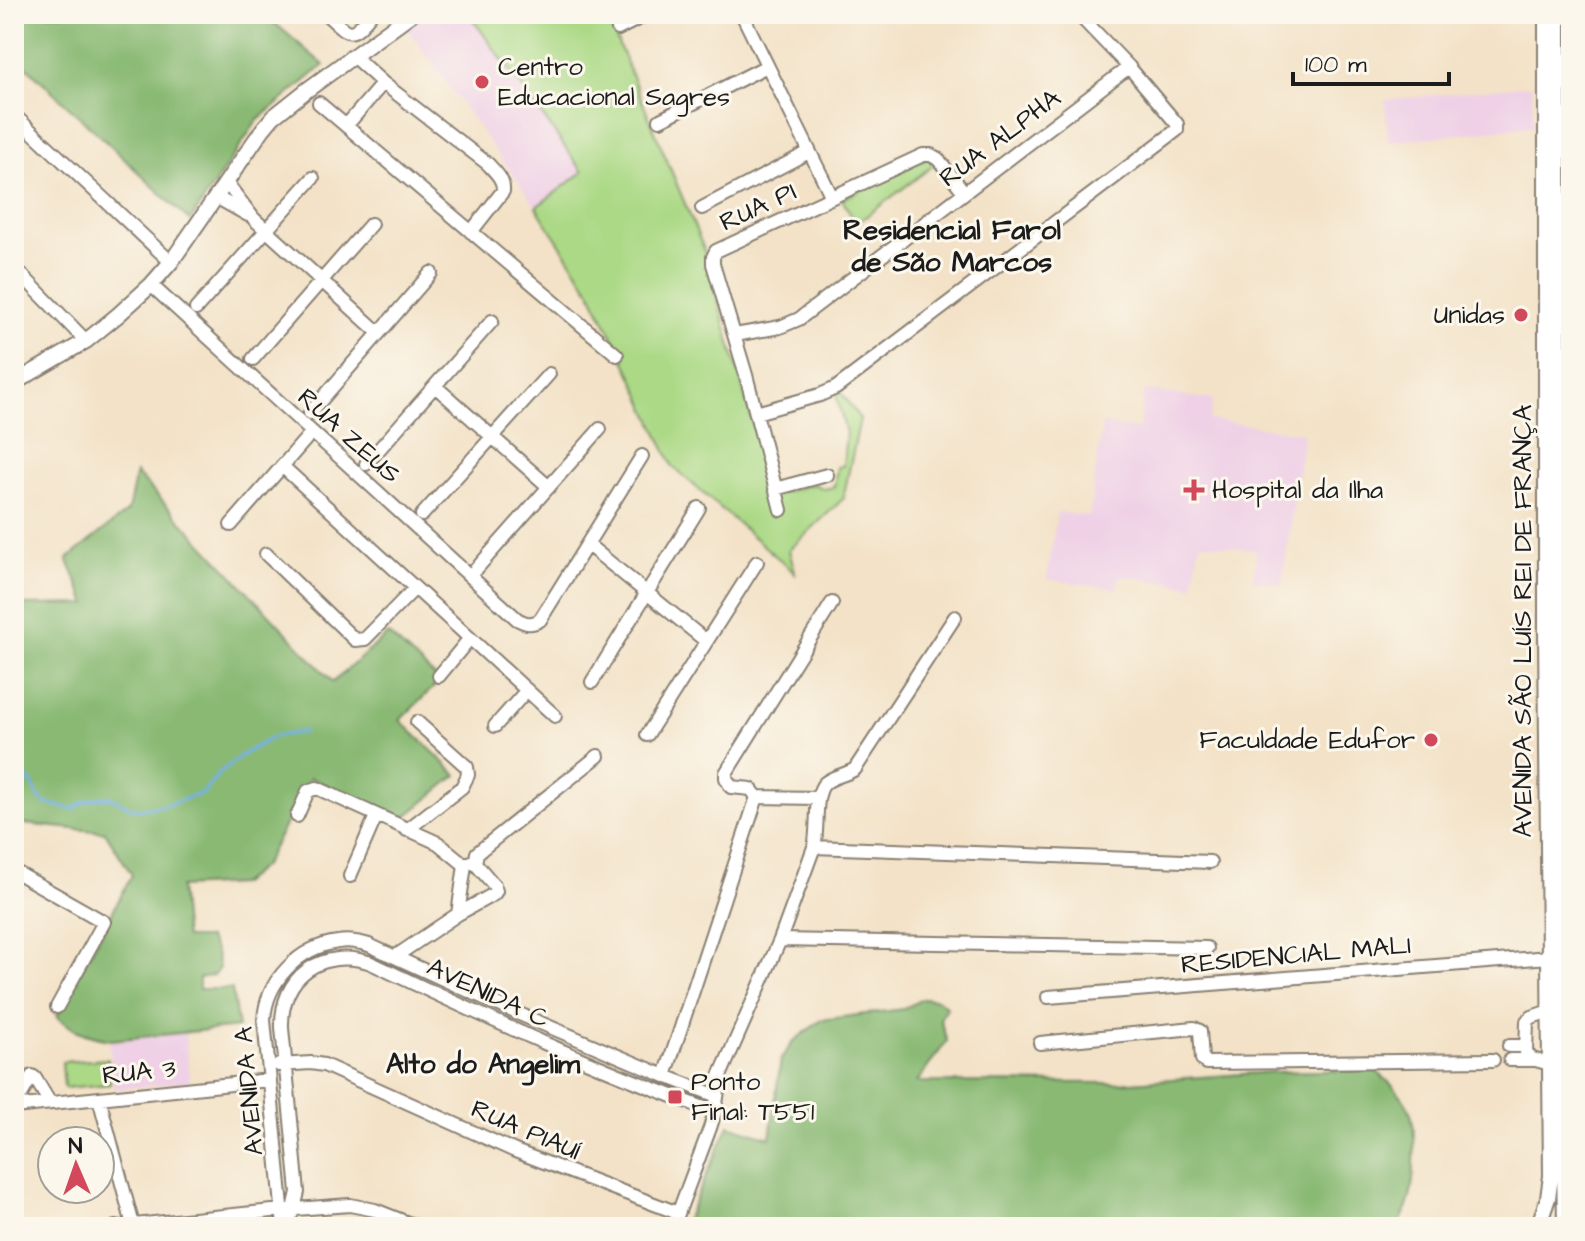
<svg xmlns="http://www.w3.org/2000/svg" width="1585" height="1241" font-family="'Architects Daughter',sans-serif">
<rect width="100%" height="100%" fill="#fbf7ec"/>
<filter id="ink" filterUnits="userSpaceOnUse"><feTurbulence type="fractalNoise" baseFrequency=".0125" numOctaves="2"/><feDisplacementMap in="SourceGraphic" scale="16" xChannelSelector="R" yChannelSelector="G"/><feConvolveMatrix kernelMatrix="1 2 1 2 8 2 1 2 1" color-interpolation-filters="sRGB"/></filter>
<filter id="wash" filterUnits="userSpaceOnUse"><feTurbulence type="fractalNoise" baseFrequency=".006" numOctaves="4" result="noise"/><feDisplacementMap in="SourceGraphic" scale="32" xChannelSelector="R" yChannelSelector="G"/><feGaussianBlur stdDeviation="1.8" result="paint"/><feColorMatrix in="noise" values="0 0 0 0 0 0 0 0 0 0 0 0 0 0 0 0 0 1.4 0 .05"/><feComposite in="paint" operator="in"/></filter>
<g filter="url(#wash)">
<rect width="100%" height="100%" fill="#f3e2c7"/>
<path fill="#efd0e6" d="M 424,14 L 469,14 L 583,173 L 536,207 L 406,27 Z
M 1532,85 L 1533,126 L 1388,142 L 1385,100 Z
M 1144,390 L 1213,400 L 1210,420 L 1304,433 L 1282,584 L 1253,580 L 1256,550 L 1200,542 L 1193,586 L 1120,576 L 1117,589 L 1047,579 L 1057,512 L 1089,516 L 1102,424 L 1139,429 Z
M 185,1034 L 190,1082 L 114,1089 L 109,1042 Z"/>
<path fill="#acd986" stroke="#647a51" stroke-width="2" d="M 469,14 L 606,14 L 703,247 L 773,495 L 814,484 L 824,489 L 834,487 L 837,467 L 843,466 L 846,433 L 836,395 L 841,392 L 860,419 L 843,499 L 789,550 L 795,573 L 673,467 L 631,374 L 589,289 L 536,207 L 583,172 Z
M 927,158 L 930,158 L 935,164 L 856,224 L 842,199 Z
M 108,1059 L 110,1084 L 64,1088 L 62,1062 Z"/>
<path fill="#89b973" stroke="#526a48" stroke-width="2" d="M 14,14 L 264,14 L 324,65 L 257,121 L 190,221 L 14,55 Z
M 136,473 L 333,682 L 388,634 L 440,681 L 400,720 L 457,775 L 404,818 L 310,778 L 264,865 L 241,884 L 180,887 L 185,938 L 208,938 L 216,952 L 219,968 L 214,975 L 199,978 L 199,989 L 232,989 L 238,1027 L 111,1040 C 91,1037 70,1031 57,1016 L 132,875 L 105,832 L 14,823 L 14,601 L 22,605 L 87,604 L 67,559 L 128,511 Z
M 924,998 L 938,1000 L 947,1007 L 940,1019 L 947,1041 L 917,1082 L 1116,1083 L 1271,1072 L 1375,1070 C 1388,1081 1401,1092 1409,1108 C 1417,1126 1415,1178 1410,1197 C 1408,1207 1402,1217 1399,1227 L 683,1227 L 729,1125 L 770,1138 L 781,1059 L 794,1041 L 821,1020 L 903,1009 Z"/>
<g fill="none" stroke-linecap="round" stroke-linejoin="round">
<path stroke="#74b1e6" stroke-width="3" d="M 14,767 L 24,774 L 33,785 L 38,796 L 44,803 L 74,809 L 82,803 L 97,798 L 110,797 L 134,809 L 166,805 L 203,793 L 219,773 L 245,753 L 275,736 L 304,732"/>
</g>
</g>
<g filter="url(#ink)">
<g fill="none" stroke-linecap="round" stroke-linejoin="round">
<g stroke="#887f72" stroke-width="16">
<path id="minor" d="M 326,14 C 349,34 349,41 371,14
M 742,14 L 832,197
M 618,29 L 648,14
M 353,56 L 383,83 L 488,164 C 495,172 504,179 503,191 L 471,232
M 319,103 L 617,355
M 14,115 L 171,262
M 660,120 L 767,66
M 346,126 L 383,83
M 226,182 L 254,219 L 379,333
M 216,197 L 248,215
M 702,208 L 809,152
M 14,267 L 86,341
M 151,285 L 517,619 C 526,624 531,625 540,620 L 642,456
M 196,309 L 313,178
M 735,335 L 780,327 L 799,319 L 1129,67
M 253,359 L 371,224
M 435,386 L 549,487
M 310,413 L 431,273
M 756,413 L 820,395 L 836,388 L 1177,130 L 1177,124 L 1129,67 L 1078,14
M 366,464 L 492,321
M 282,466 L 555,716
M 775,489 L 827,475
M 781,510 L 746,375 L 713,264 L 713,257 L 716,251 L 923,155 L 931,155 L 938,159 L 964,192
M 422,515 L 549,374
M 231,525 L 312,432
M 588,545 L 706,641
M 266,554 L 355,640 L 365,639 L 415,588
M 470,576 L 600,429
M 439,676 L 470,638
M 592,682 L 699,508
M 495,726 L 527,690
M 647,735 L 757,562
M 757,797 L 751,789 L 731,787 L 726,778 L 726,773 L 832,603
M 757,797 L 817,798
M 297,816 L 308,791 L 317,788 L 438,843 L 465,865
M 407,830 L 462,787 L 468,775 L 467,767 L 417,722
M 814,847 L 1210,862
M 475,863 L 477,853 L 598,756
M 14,871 L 104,922 L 57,1007
M 350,876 L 376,816
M 780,940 L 1207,948
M 396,956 L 458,914 L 494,894 L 496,891 L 494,885 L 475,863 L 471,862 L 465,865 L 458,914
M 1048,997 L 1549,957
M 1549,1011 L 1532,1017 L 1527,1021 L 1526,1052 L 1532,1059 L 1550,1064
M 1040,1043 L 1194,1028 L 1200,1031 L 1202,1059 L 1206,1063 L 1493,1060
M 1509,1046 L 1526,1046
M 1510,1060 L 1535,1060
M 279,1065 L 311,1063 L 324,1065 L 515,1151 L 678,1213
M 665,1076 L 757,797
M 99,1098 L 133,1225
M 14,1107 L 269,1080
M 14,1107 L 32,1076 L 35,1078 L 50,1103
M 115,1227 L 282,1210 L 350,1205 L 375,1210 L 418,1227
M 284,1227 L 264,1020 C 266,981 299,947 338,942 C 348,940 359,942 369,945 L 517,1013 L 665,1076 L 717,1096
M 285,1227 L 294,1209 L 298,1192 L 282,1028 C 280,976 322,947 371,963 C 484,1017 597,1069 715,1112
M 673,1227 L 710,1128 L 715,1112 L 720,1076 L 780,940 L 814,847 C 819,829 813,794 825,783 C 833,776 846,775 855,769 L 955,617"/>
</g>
<g stroke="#887f72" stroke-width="18">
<path id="major" d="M 1558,14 L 1559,818 L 1565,1227
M 14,383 L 86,341 L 118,315 L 151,285 L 171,262 L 263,129 L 273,117 L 307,90 L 411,14
M 1538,1227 L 1548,1198 L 1551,1176 L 1546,632 L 1546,14"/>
</g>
<use href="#minor" stroke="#fff" stroke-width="12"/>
<use href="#major" stroke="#fff" stroke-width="14"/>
</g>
</g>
<g fill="#d1495b" stroke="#fbf7ec" stroke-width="3">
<circle cx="482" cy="82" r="8"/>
<circle cx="1521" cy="315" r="8"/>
<path d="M1190 478h8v8h8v8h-8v8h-8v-8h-8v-8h8z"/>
<circle cx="1431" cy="740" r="8"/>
<rect x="667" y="1089" width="16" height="16" rx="4"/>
</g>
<g text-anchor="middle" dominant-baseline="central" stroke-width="6" stroke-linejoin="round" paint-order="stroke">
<g font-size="26" fill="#1c1c1c" stroke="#fbf7ec" text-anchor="start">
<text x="498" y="67">Centro<tspan x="498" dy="30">Educacional Sagres</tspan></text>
<text x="1505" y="315" text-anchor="end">Unidas</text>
<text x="1212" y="490">Hospital da Ilha</text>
<text x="1415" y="740" text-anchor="end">Faculdade Edufor</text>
<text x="691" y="1082">Ponto<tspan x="691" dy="30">Final: T551</tspan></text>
</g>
<g font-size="26" fill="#1c1c1c" stroke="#fbf7ec">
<text transform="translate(1000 138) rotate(-37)">RUA ALPHA</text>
<text transform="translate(758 207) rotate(-25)">RUA PI</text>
<text transform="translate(349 436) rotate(42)">RUA ZEUS</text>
<text transform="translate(1523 621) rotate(-90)">AVENIDA SÃO LUÍS REI DE FRANÇA</text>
<text transform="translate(1296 955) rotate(-5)">RESIDENCIAL MALI</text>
<text transform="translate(488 993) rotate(25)">AVENIDA C</text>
<text transform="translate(139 1072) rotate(-6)">RUA 3</text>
<text transform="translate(249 1091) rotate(-95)">AVENIDA A</text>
<text transform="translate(526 1130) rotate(23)">RUA PIAUÍ</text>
</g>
<g font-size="28" font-weight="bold" fill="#1c1c1c" stroke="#fbf7ec">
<text x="952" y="230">Residencial Farol<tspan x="952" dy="32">de São Marcos</tspan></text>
<text x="483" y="1064">Alto do Angelim</text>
</g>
</g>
<rect width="1585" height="1241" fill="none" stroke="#fbf7ec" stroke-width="48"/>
<g transform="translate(76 1165) rotate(358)"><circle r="38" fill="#fbf7ec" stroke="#a29f99" stroke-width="2"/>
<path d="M0-6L14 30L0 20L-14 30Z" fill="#d1495b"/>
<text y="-12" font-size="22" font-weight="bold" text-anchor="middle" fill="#1c1c1c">N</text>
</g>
<path d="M1293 72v12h156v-12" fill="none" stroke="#1c1c1c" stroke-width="4"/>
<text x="1305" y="72" font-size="24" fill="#1c1c1c" stroke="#fbf7ec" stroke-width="6" paint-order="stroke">100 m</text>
</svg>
